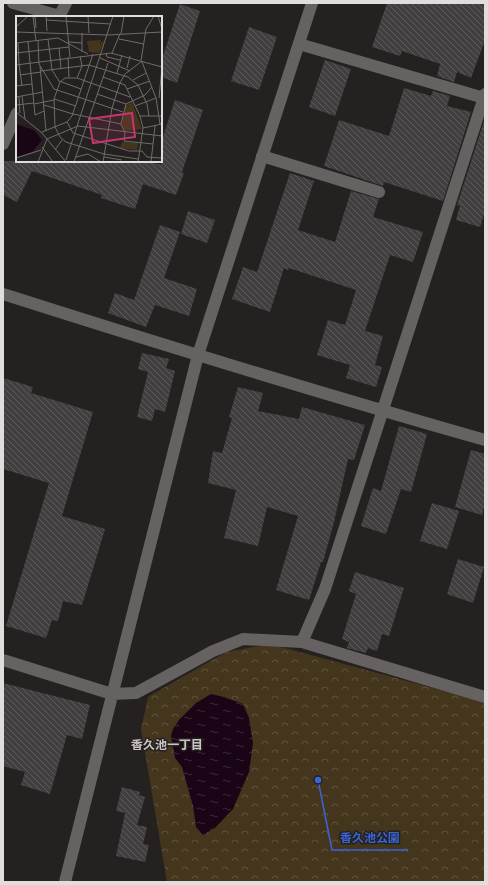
<svg xmlns="http://www.w3.org/2000/svg" width="488" height="885" font-family="Rubik,'Noto Sans JP',sans-serif">
<defs>
<pattern id="park-crowns" width="20" height="18" patternUnits="userSpaceOnUse"><rect width="20" height="18" fill="#44361c"/><path d="M2 6a3 3 0 1 1 6 0M12 15a3 3 0 1 1 6 0" fill="none" stroke="#5f533d"/></pattern>
<pattern id="water-ripples" width="26" height="14" patternUnits="userSpaceOnUse"><rect width="26" height="14" fill="#1a0517"/><path d="M2 4q2-2 4 0t4 0M15 11q2-2 4 0t4 0" fill="none" stroke="#3b2938"/></pattern>
<pattern id="building-back-hatch" width="6" height="6" patternUnits="userSpaceOnUse"><rect width="6" height="6" fill="#433f40"/><path d="M-1 5l2 2M0 0l6 6M5-1l2 2" fill="none" stroke="#5e5a5b"/></pattern>
</defs>
<rect width="100%" height="100%" fill="#242120"/>
<path fill="url(#park-crowns)" d="M 270,644 L 485,702 L 485,882 L 167,882 L 141,729 L 148,697 L 226,652 Z"/>
<path fill="url(#water-ripples)" d="M 211,694 L 224,697 L 243,704 L 249,718 L 253,743 L 249,772 L 233,809 L 215,828 L 203,835 L 196,827 L 193,806 L 182,767 L 175,758 L 171,736 L 173,729 L 179,720 L 196,703 Z"/>
<path fill="url(#building-back-hatch)" d="M 387,3 L 485,3 L 485,40 L 471,78 L 457,72 L 454,82 L 437,76 L 440,64 L 402,51 L 400,56 L 372,47 Z
M 180,4 L 200,11 L 177,83 L 161,77 L 161,62 Z
M 249,27 L 277,37 L 259,90 L 231,81 Z
M 325,60 L 351,69 L 335,116 L 309,107 Z
M 404,88 L 431,96 L 433,91 L 450,96 L 447,106 L 471,112 L 443,201 L 384,182 L 383,186 L 324,166 L 339,120 L 389,136 Z
M 175,100 L 203,110 L 182,172 L 184,173 L 176,195 L 143,184 L 135,209 L 101,198 L 102,195 L 32,171 L 17,202 L 3,195 L 3,161 L 149,161 L 161,165 L 161,143 Z
M 485,118 L 485,211 L 480,227 L 456,220 L 460,206 L 457,205 Z
M 290,173 L 314,181 L 298,230 L 335,242 L 351,191 L 379,199 L 373,217 L 423,232 L 413,262 L 390,255 L 365,331 L 383,336 L 375,365 L 382,367 L 376,387 L 346,378 L 350,365 L 317,355 L 328,320 L 345,325 L 356,290 L 289,268 L 288,270 L 284,268 L 270,312 L 232,299 L 243,267 L 257,272 Z
M 188,211 L 215,220 L 207,243 L 181,234 Z
M 160,225 L 180,232 L 164,278 L 197,289 L 189,316 L 155,305 L 146,327 L 108,313 L 115,293 L 134,300 Z
M 142,353 L 169,359 L 166,368 L 175,371 L 165,412 L 155,409 L 152,421 L 137,417 L 148,372 L 138,369 Z
M 3,378 L 33,387 L 31,393 L 93,412 L 62,516 L 105,529 L 82,605 L 63,601 L 58,621 L 52,620 L 46,638 L 6,626 L 49,483 L 3,469 Z
M 238,387 L 263,393 L 258,411 L 299,419 L 302,407 L 365,425 L 354,460 L 348,459 L 334,522 L 323,562 L 321,562 L 309,600 L 276,590 L 298,516 L 267,507 L 258,546 L 224,538 L 236,490 L 208,483 L 213,451 L 222,453 L 232,418 L 229,417 Z
M 399,426 L 427,434 L 411,492 L 401,489 L 386,534 L 361,526 L 373,488 L 381,491 Z
M 471,450 L 485,454 L 485,503 L 482,515 L 455,507 Z
M 432,503 L 459,511 L 447,549 L 420,541 Z
M 458,559 L 484,567 L 473,603 L 447,594 Z
M 355,572 L 404,588 L 389,636 L 382,634 L 377,651 L 368,648 L 366,653 L 347,648 L 349,642 L 342,639 L 356,594 L 349,591 Z
M 3,683 L 90,705 L 82,739 L 67,735 L 50,794 L 21,785 L 25,772 L 3,766 Z
M 122,787 L 140,792 L 139,795 L 145,797 L 137,825 L 147,827 L 143,844 L 149,845 L 145,862 L 116,856 L 125,813 L 116,811 Z"/>
<g fill="none" stroke-linecap="round" stroke-linejoin="round">
<path stroke="#666261" stroke-width="12" d="M 13,3 L 60,16
M 59,17 L 66,3
M 299,44 L 484,98
M 3,144 L 17,113
M 262,156 L 379,192
M 3,294 C 163,345 323,394 485,440
M 302,642 L 325,589 L 485,94
M 3,660 L 112,694 L 136,693 L 213,651 L 243,639 L 302,642 L 485,697
M 65,882 L 198,355 L 312,3"/>
</g>
<g text-anchor="middle" dominant-baseline="central" stroke-width="3" stroke-linejoin="round" paint-order="stroke">
<g font-size="12" font-weight="bold" fill="#cbc6c5" stroke="#242120">
<text x="167" y="745">香久池一丁目</text>
</g>
</g>
<g transform="translate(16 16)">
<rect width="146" height="146" fill="#242120"/>
<path d="M 85,24 L 84,30 L 86,25 L 88,26 L 83,37 L 73,36 L 71,25 Z" fill="#44361c"/>
<path d="M 106,126 L 122,127 L 121,134 L 104,132 Z" fill="#44361c"/>
<path d="M 116,86 L 126,113 L 109,115 L 106,109 L 109,90 Z" fill="#44361c"/>
<path d="M 0,108 L 18,114 L 26,124 L 16,136 L 0,141 Z" fill="#1a0517"/>
<path fill="none" stroke="#6f6d6c" stroke-width="1" d="M 17,0 L 20,25M 19,0 L 20,12M 30,0 L 31,15M 50,0 L 54,41M 72,0 L 73,17M 142,0 L 146,13M 30,4 L 95,8M 0,11 L 12,0M 0,16 L 92,19 L 146,16M 66,17 L 66,36M 105,18 L 108,0M 32,23 L 36,54 L 43,65 L 65,73M 103,23 L 128,28M 22,24 L 23,48 L 38,73 L 107,96M 12,26 L 19,99 L 28,95M 53,26 L 66,27M 0,27 L 42,22 L 72,38M 2,27 L 3,48M 43,32 L 45,53M 0,37 L 53,31M 90,37 L 91,41 L 104,44M 96,37 L 104,18M 52,41 L 53,61M 84,42 L 114,55M 125,45 L 130,13 L 138,0M 126,46 L 140,82 L 144,108M 3,48 L 6,70M 0,49 L 95,37 L 146,51M 24,50 L 30,115M 111,52 L 114,40M 25,55 L 73,49 L 112,61 L 122,69 L 131,88 L 133,100M 101,57 L 106,39M 4,59 L 25,56M 87,61 L 109,69 L 124,100 L 127,112 L 122,146M 61,62 L 66,50 L 64,40M 117,64 L 130,57M 0,70 L 16,68M 111,73 L 134,65M 81,78 L 110,88 L 129,79 L 136,71M 6,80 L 9,103M 0,81 L 27,76M 3,81 L 4,97M 114,81 L 61,62 L 49,62 L 44,66 L 38,83 L 39,111 L 44,121 L 50,126 L 88,138 L 122,143M 143,82 L 146,51M 38,83 L 60,90M 18,88 L 38,84M 110,88 L 105,108 L 109,117 L 108,125 L 137,128M 0,89 L 18,87M 28,89 L 57,98 L 105,108M 119,90 L 140,82M 0,96 L 26,117 L 50,146M 124,100 L 146,100M 51,106 L 57,117 L 113,135 L 126,135 L 131,141 L 146,142M 127,112 L 146,108M 26,116 L 51,106 L 56,100 L 77,38M 26,131 L 37,146M 39,134 L 46,124M 60,141 L 72,138 L 85,146M 88,141 L 106,144M 0,142 L 25,134M 50,144 L 97,0M 22,146 L 31,123 L 62,110 L 146,120M 58,146 L 92,47M 87,146 L 96,92 L 104,67 L 109,58 L 126,45M 135,146 L 139,110"/>
<path fill="#c6366e" fill-opacity="0.15" stroke="#c6366e" stroke-width="2" d="M 116,97 L 119,121 L 77,127 L 73,103 Z"/>
<rect width="146" height="146" fill="none" stroke="#e0dedd" stroke-width="2"/>
</g>
<path fill="none" stroke="#3a64d9" stroke-width="1.5" d="M318 780L332 850H408"/>
<circle fill="#3a64d9" stroke="#242120" stroke-width="1.5" cx="318" cy="780" r="4"/>
<g font-size="12" text-anchor="middle" font-weight="bold" fill="#3a64d9" stroke="#242120" stroke-width="3" stroke-linejoin="round" paint-order="stroke">
<text x="370" y="842">香久池公園</text>
</g>
<rect width="488" height="885" fill="none" stroke="#e0dedd" stroke-width="8"/>
</svg>
